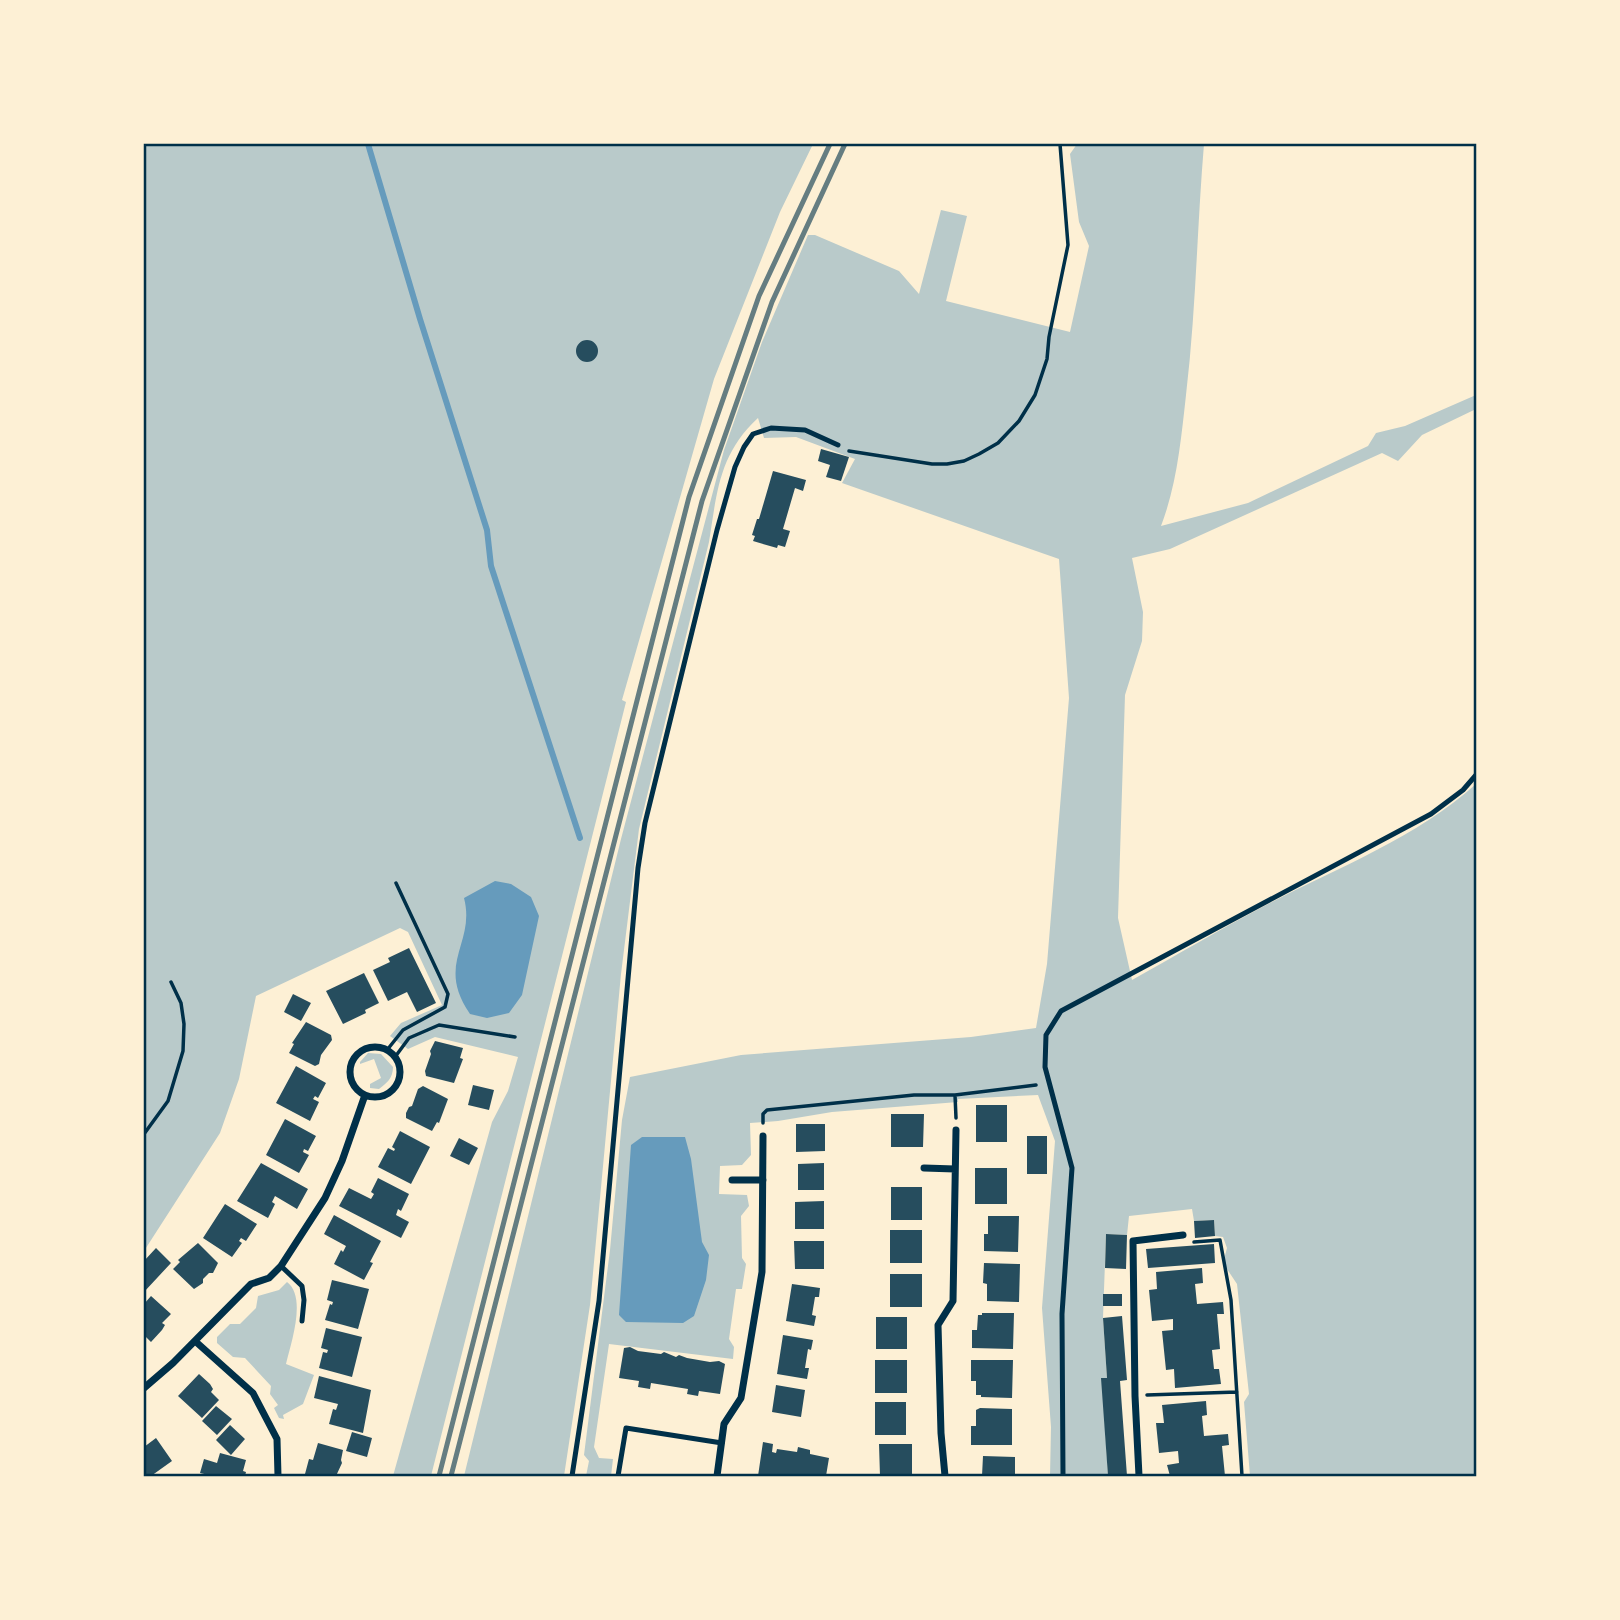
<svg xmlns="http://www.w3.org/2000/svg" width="1620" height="1620" font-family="'PT Sans Narrow',sans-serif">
<rect width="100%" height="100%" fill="#fdf0d5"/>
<path fill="#b9caca" d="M 144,144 L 813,144 L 780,212 L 714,379 L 622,700 L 626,702 L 431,1476 L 393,1476 L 492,1122 L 508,1091 L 518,1057 L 435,1037 L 408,1049 L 390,1036 L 401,1023 L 442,1005 L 408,932 L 400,928 L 256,996 L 239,1079 L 220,1133 L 144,1251 Z
M 1077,144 L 1204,144 C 1197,227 1196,311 1186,395 C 1181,440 1177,484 1161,526 L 1248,503 L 1368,446 L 1376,433 L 1405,426 L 1476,395 L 1476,409 L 1422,435 L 1398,461 L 1382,453 L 1170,549 L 1132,558 L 1143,612 L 1142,641 L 1125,695 L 1118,918 L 1132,980 C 1177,955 1222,928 1268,904 C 1339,867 1416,838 1476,784 L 1476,1476 L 1250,1476 L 1244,1402 L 1249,1394 L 1237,1284 L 1223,1263 L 1227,1248 L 1223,1237 L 1215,1236 L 1214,1220 L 1194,1221 L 1192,1209 L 1129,1216 L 1127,1235 L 1106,1234 L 1103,1318 L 1107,1378 L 1102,1378 L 1108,1476 L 1050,1476 L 1051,1427 L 1042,1308 L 1055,1141 L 1038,1095 L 958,1099 L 958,1102 L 832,1112 L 778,1121 L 750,1123 L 751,1155 L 742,1165 L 720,1166 L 719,1194 L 747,1195 L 749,1206 L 741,1216 L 742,1258 L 746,1264 L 742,1289 L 736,1289 L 729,1339 L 734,1347 L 733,1359 L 609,1344 L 594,1447 L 599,1458 L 613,1459 L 611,1476 L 586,1476 L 589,1461 L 584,1455 L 610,1250 L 622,1120 L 630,1077 L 741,1055 L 971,1037 L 1036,1028 L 1047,964 L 1069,698 L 1059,559 L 842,483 L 855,459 L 796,437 L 764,438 L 758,418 C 719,454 717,492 709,542 L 639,829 L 621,974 L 590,1305 L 564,1476 L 464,1476 L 621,839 L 724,450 L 762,342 L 808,235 L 815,235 L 899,271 L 919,294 L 941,210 L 967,216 L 946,301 L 1070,332 L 1089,246 L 1079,222 L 1070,154 Z
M 368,1053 L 381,1054 L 393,1067 C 393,1078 387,1083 379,1089 L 370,1088 L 370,1084 L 381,1078 L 374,1059 L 360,1064 L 360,1062 Z
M 287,1282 C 307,1297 291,1343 286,1364 L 314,1375 L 303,1404 L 283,1415 L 284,1419 L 279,1418 L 274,1408 L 278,1405 L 270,1394 L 271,1386 L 245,1358 L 233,1357 L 217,1343 L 217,1337 L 230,1324 L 240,1324 L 256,1308 L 258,1296 L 279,1290 Z"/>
<path fill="#669bbc" d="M 495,881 L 511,884 L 531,897 L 539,916 L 522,995 L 509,1013 L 487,1018 L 470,1014 C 435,963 476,944 464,898 Z
M 642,1137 L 685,1137 L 691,1159 L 702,1242 L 709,1255 L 706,1280 L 694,1316 L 683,1323 L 626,1322 L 619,1315 L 631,1145 Z"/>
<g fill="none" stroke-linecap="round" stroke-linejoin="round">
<path stroke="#669bbc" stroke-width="6" d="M 368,144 L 420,319 L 487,530 L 491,566 L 580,838"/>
</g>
<path fill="#264d5e" d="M576 351a11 11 0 1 1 22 0a11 11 0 1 1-22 0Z
M 821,449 L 849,457 L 841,481 L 826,477 L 830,465 L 818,461 Z
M 773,471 L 806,480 L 803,491 L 795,488 L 783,529 L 790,531 L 785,547 L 778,545 L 777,548 L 753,541 L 755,536 L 752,535 L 757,519 L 759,519 Z
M 409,948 L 436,1003 L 417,1012 L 407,992 L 388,1001 L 373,970 L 390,962 L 388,958 Z
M 364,973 L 379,1003 L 365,1010 L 366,1013 L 343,1024 L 326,991 Z
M 293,994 L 311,1003 L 301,1021 L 284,1012 Z
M 306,1022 L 331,1035 L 332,1040 L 321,1055 L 319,1064 L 315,1066 L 289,1053 L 294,1044 L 292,1043 Z
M 435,1041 L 463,1048 L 460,1058 L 463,1059 L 454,1083 L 426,1076 L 425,1071 L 431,1054 L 430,1051 Z
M 296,1066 L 326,1083 L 318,1098 L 315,1096 L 313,1099 L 319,1102 L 310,1121 L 276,1103 Z
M 473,1085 L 494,1090 L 489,1110 L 468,1105 Z
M 423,1086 L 448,1099 L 439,1123 L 437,1122 L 432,1131 L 406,1118 L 406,1113 L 409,1107 L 412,1106 L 418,1089 Z
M 976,1105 L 1007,1105 L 1007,1142 L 976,1142 Z
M 891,1114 L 924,1114 L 923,1147 L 891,1147 Z
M 285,1119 L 316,1136 L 308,1151 L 304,1149 L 303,1152 L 309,1155 L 299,1173 L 266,1155 Z
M 796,1124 L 825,1124 L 825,1151 L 796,1152 Z
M 400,1131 L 430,1147 L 411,1184 L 378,1167 L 388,1148 L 394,1151 L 395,1149 L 392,1147 Z
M 1027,1136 L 1047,1136 L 1047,1174 L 1027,1174 Z
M 459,1138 L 478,1148 L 469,1165 L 450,1156 Z
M 261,1163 L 308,1189 L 297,1209 L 275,1196 L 272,1202 L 275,1204 L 268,1218 L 237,1201 Z
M 824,1163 L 824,1190 L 798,1190 L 798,1164 Z
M 975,1168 L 1007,1168 L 1007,1204 L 975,1204 Z
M 378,1178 L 409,1194 L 401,1211 L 398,1209 L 396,1215 L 409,1222 L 401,1238 L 339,1206 L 349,1188 L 371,1199 L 374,1194 L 371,1192 Z
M 891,1187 L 922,1187 L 922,1220 L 891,1220 Z
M 824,1201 L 824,1229 L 795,1229 L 795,1202 Z
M 225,1204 L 257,1224 L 246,1241 L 241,1238 L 239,1241 L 242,1243 L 232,1257 L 203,1238 Z
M 334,1215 L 381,1241 L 370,1262 L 373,1263 L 364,1280 L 334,1264 L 341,1250 L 343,1252 L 346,1246 L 324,1234 Z
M 988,1216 L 1019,1216 L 1018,1252 L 984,1251 L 984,1234 L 988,1234 Z
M 1214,1220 L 1215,1236 L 1195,1238 L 1194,1221 Z
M 890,1230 L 922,1230 L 922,1263 L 890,1263 Z
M 1106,1234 L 1127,1235 L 1126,1269 L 1105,1268 Z
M 794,1241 L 824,1241 L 824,1269 L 795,1269 Z
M 198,1243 L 218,1263 L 213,1273 L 209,1273 L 203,1279 L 203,1283 L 194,1289 L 173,1269 L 180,1262 L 178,1260 Z
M 1214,1244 L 1215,1263 L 1148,1268 L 1146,1249 Z
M 156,1248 L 171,1263 L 144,1292 L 144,1261 Z
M 984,1263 L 1020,1264 L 1019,1302 L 987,1301 L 987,1284 L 983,1283 Z
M 1202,1268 L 1203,1283 L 1195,1284 L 1197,1304 L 1223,1302 L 1224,1314 L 1217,1314 L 1220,1349 L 1212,1350 L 1214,1369 L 1219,1369 L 1221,1384 L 1175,1388 L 1174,1369 L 1166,1370 L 1162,1331 L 1173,1330 L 1173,1319 L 1152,1321 L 1149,1290 L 1157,1289 L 1156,1272 Z
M 890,1274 L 922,1274 L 922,1307 L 890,1307 Z
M 332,1280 L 369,1289 L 358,1329 L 325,1320 L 330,1304 L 332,1305 L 333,1302 L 327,1300 Z
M 792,1284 L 820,1288 L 819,1297 L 815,1297 L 812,1315 L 816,1316 L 814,1326 L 786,1321 Z
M 1103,1294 L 1122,1294 L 1122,1306 L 1103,1306 Z
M 151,1296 L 171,1314 L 162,1323 L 165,1325 L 162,1330 L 151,1342 L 144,1335 L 144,1304 Z
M 982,1313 L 1014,1313 L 1013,1349 L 972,1348 L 972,1330 L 977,1330 L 978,1315 L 982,1315 Z
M 1122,1316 L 1127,1380 L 1120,1381 L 1127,1476 L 1108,1476 L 1101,1378 L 1107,1378 L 1103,1318 Z
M 876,1317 L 907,1317 L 907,1349 L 876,1349 Z
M 326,1328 L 362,1337 L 352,1377 L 319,1368 L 323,1352 L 327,1353 L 328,1350 L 321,1348 Z
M 783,1335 L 813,1340 L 811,1350 L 808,1349 L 805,1368 L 809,1368 L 807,1379 L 777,1374 Z
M 630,1347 L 638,1351 L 661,1354 L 664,1352 L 676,1357 L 679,1355 L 687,1358 L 710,1362 L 719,1361 L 725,1364 L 720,1394 L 699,1391 L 698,1396 L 687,1394 L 688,1389 L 651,1383 L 650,1389 L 638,1387 L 639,1381 L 619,1378 L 624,1348 Z
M 875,1360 L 907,1360 L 907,1393 L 875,1393 Z
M 971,1360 L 1013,1360 L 1012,1398 L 981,1397 L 981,1395 L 976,1395 L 976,1381 L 971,1381 Z
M 199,1374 L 210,1384 L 213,1389 L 211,1392 L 219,1400 L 202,1418 L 178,1396 Z
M 319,1376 L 371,1390 L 363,1433 L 329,1424 L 333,1409 L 336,1410 L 338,1404 L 314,1398 Z
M 776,1385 L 805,1390 L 801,1417 L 772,1412 Z
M 1206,1401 L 1207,1415 L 1202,1416 L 1204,1436 L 1228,1434 L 1229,1445 L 1222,1446 L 1225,1476 L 1170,1476 L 1167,1465 L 1179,1463 L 1178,1451 L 1159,1453 L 1156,1423 L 1164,1423 L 1162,1405 Z
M 875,1402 L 906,1402 L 906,1435 L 875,1435 Z
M 216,1406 L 232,1419 L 217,1435 L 202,1421 Z
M 980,1408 L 1012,1409 L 1012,1445 L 971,1445 L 971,1426 L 976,1426 L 976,1410 Z
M 230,1425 L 245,1439 L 231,1455 L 216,1440 Z
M 352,1432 L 372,1438 L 367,1457 L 346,1451 Z
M 156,1438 L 172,1461 L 151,1476 L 144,1476 L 144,1447 Z
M 763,1442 L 773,1444 L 772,1452 L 776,1453 L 777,1449 L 797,1452 L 798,1447 L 810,1450 L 810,1454 L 829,1458 L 826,1476 L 758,1476 Z
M 318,1443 L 343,1450 L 341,1460 L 342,1463 L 336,1476 L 315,1476 L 305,1474 L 309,1459 L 313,1460 Z
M 879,1444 L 912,1444 L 912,1476 L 880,1476 Z
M 220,1453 L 246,1460 L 243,1471 L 246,1472 L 245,1476 L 213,1476 L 200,1473 L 204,1459 L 217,1463 Z
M 983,1456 L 1015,1457 L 1015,1476 L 982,1476 Z"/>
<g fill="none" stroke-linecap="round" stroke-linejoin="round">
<path stroke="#003049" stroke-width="3.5" d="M 849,451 L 932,464 L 947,464 L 964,461 L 979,454 L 998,443 L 1019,421 L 1035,395 L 1047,359 L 1049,337 L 1068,245 L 1060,144
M 387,1050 L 403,1030 L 445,1007 L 448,994 L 396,883
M 395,1057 L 409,1038 L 439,1025 L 515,1037
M 955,1095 L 1036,1085
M 763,1123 L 763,1114 L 767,1110 L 914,1095 L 955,1095 L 956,1118
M 144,1134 L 168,1101 L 183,1051 L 184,1024 L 181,1003 L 171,982
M 1194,1242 L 1220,1240 L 1231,1300 L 1242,1476
M 1147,1395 L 1237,1392"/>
<path stroke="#003049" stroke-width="5" d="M 281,1266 L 302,1286 L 304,1300 L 302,1321
M 572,1476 L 599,1301 L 638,868 L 645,823 L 717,530 L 735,467 L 744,447 L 753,434 L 771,428 L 805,430 L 838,445
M 618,1476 L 626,1428 L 722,1443
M 1063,1476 L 1062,1314 L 1072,1168 L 1045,1067 L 1046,1035 L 1061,1011 L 1431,814 L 1463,790 L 1476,775"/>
<path stroke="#003049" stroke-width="7" d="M350 1072a25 25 0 1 1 50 0a25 25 0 1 1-50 0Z
M 924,1168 L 955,1169
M 732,1180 L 763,1180
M 195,1341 L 253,1393 L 277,1439 L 278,1476
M 144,1388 L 173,1363 L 251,1284 L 269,1278 L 281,1266 L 325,1198 L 342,1161 L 365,1095
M 717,1476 L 724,1424 L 741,1398 L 762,1272 L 763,1136
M 945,1476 L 941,1433 L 938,1325 L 953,1301 L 956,1130
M 1139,1476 L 1135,1396 L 1133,1241 L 1183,1235"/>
<path stroke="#657d81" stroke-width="5" d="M 439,1476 L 689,497 L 759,296 L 830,144
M 451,1476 L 702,501 L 772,302 L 845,144"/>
</g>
<rect width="1620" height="1620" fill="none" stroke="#fdf0d5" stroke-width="290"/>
<rect x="145" y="145" width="1330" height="1330" fill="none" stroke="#003049" stroke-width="2.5"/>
</svg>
